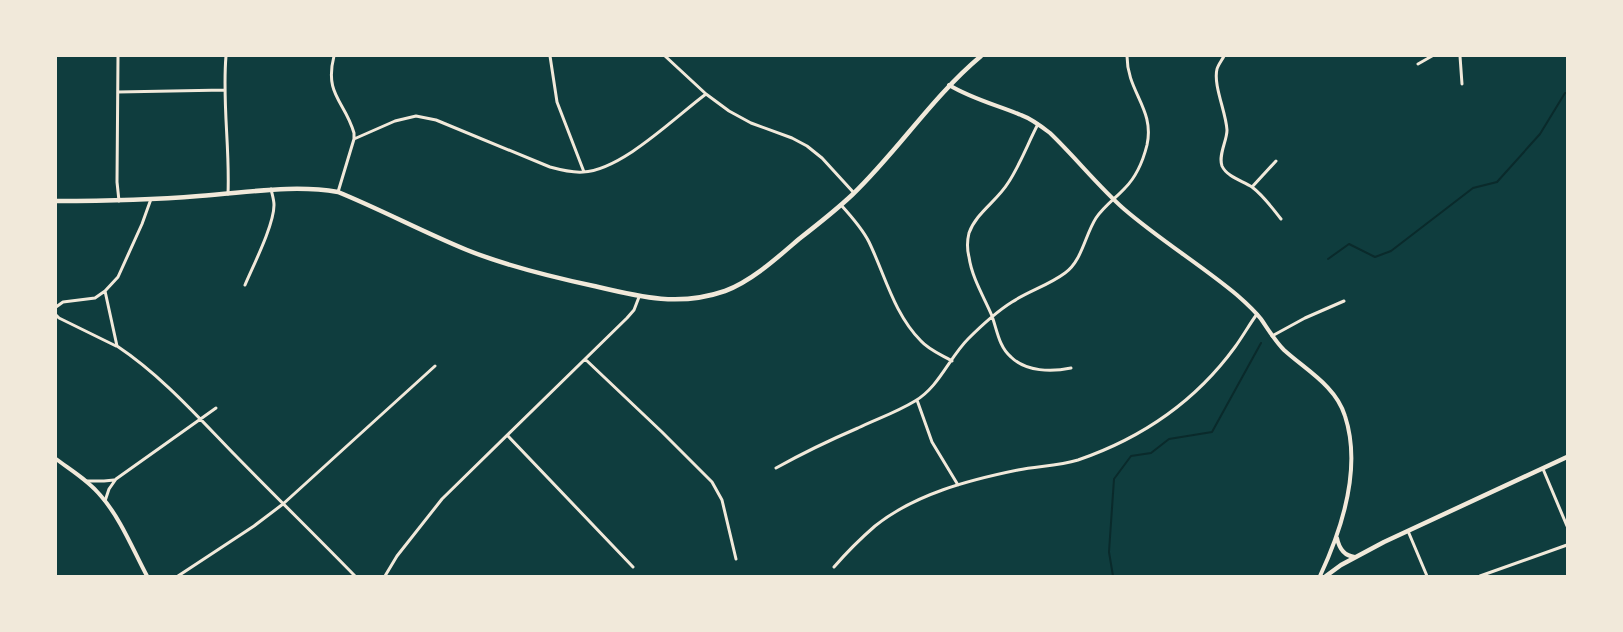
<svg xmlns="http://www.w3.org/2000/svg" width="1623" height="632" font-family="Karla,sans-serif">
<rect width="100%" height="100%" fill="#0f3d3e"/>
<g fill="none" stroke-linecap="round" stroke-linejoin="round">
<path stroke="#0a2a2b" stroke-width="2" d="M 1328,259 L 1349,244 L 1375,257 L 1391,251 L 1473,188 L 1497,182 L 1540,134 L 1565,93 L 1567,93
M 1113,576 L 1109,552 L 1114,479 L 1131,456 L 1151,453 L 1169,439 L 1212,432 L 1261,343"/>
<path stroke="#f1e9da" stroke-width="3" d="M 118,56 L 117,182 L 119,201
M 226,56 C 222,102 230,148 228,194
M 334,56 C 324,95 345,101 354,133 L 354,139 L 338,192
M 550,56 L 557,102 L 584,172
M 665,56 L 706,94 L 729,111 L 751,123 L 792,138 L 807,146 L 822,158 L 854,193
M 1224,56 C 1222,60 1218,65 1217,69 C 1213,85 1226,112 1227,130 C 1227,141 1218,155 1222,166 C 1227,177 1243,181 1252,187 C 1264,196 1272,208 1281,219
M 1460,56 L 1462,84
M 1418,64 L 1432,56
M 118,92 L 225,90
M 1038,124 C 1028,143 1020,165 1008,183 C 997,201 976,213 969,233 C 967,241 967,249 969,257 C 972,278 984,297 992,316 C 997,330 999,347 1011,357 C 1026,372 1052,372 1071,368
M 354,139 L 395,121 L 416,116 L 436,120 L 550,167 C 561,170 572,173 583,172 C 622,170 675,117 706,94
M 1252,187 L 1276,161
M 151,199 L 142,224 L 118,277 L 105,291 L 117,346 C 162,376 198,417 235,455 C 275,496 315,535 355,576
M 841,205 C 851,216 862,228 869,242 C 885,275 894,314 921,341 C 929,350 942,355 952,361
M 245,285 C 253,266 274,225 274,205 C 274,200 272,194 271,189
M 56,307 L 63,302 L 95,298 L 105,291
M 56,315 L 59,318 L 116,346
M 1272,336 L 1305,318 L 1344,301
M 585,359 L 662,432 L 712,482 L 722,500 L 736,559
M 917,400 L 932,442 L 958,485
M 508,436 L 633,567
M 776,468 C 803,453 830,440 858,428 C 877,419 897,412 915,401 C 939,387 949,358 968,339 C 981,326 996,312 1012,302 C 1029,291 1049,285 1065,273 C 1082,261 1085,235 1096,218 C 1104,206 1116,198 1125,188 C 1137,176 1143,161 1147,145 C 1155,109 1127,92 1127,56
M 1543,469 L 1567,526
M 86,481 L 104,481 L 114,480
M 105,501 L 109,489 L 116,479 L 216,408
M 1408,531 L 1427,576
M 834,567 C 847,552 860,539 875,526 C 915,494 969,480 1018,470 C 1038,466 1058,466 1078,460 C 1142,438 1195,402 1235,347 C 1243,336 1249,325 1257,314
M 178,576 L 254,526 L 283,504 L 435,366
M 385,576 L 397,556 L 442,499 L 627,318 L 634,310 L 639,297
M 1480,576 L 1567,545"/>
<path stroke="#f1e9da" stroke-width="4" d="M 949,85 C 972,99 997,105 1021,115 C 1032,119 1041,126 1050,133 C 1076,158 1098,186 1124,209 C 1160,240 1201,265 1237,295 C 1245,302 1254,310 1261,319 C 1268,329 1275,341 1284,350 C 1306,370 1336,386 1345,416 C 1362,468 1342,529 1320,576
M 56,459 C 72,471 89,481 101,496 C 121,519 133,550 147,576
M 1337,538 C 1339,548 1344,556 1355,557"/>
<path stroke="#f1e9da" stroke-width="4.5" d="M 56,201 C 104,201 151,200 199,196 C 246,193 292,184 338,192 C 382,210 423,232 467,250 C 507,266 552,277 594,286 C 640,297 679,307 725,291 C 752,281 778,257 799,239 C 817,225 835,211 852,195 C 898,151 932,97 981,56
M 1326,576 L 1341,565 L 1384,542 L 1567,457"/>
</g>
<rect width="1623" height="632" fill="none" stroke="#f1e9da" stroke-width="114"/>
</svg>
